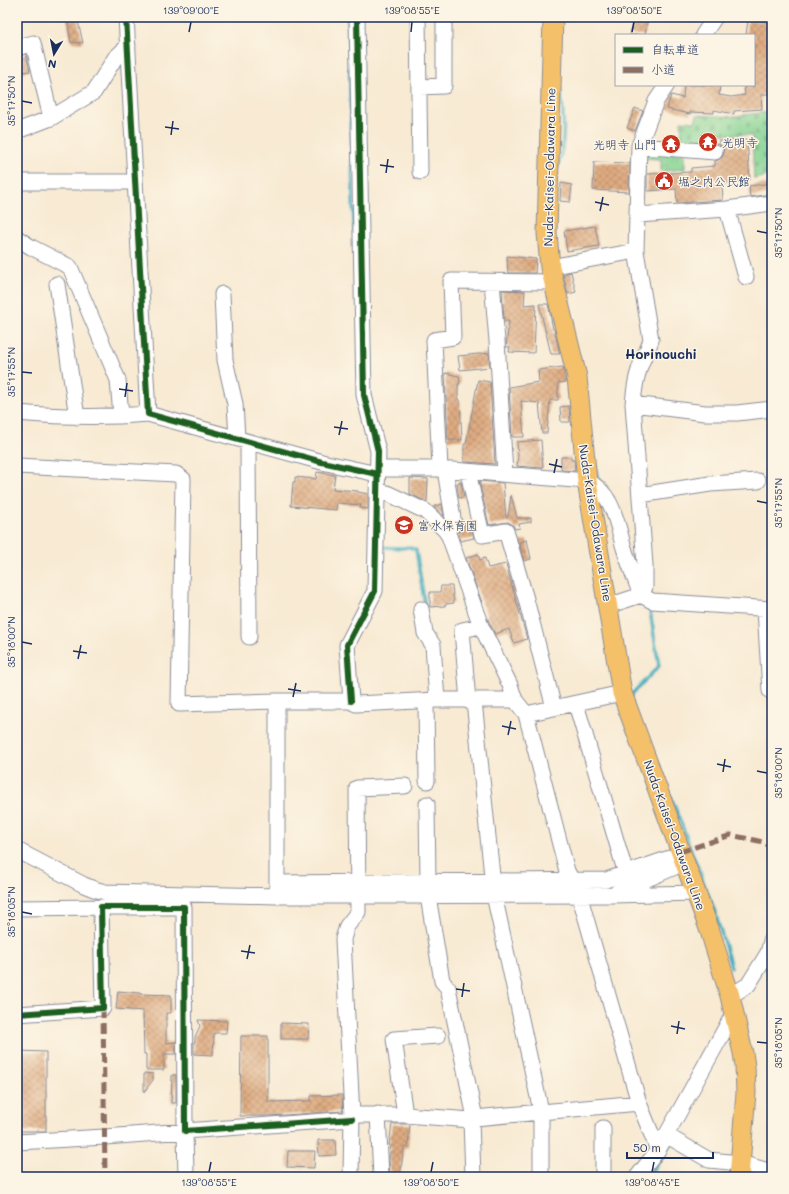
<svg xmlns="http://www.w3.org/2000/svg" width="789" height="1194" font-family="Mali,'Klee One',sans-serif">
<defs>
<pattern id="cemetery-stones" width="16" height="16" patternUnits="userSpaceOnUse"><rect width="16" height="16" fill="#84d393"/><path d="M2 7V4a2 2 0 0 1 4 0v3zM10 15v-3a2 2 0 0 1 4 0v3z" fill="#71b581"/></pattern>
<pattern id="park-crowns" width="20" height="18" patternUnits="userSpaceOnUse"><rect width="20" height="18" fill="#84d393"/><path d="M2 6a3 3 0 1 1 6 0M12 15a3 3 0 1 1 6 0" fill="none" stroke="#71b581"/></pattern>
<pattern id="building-cross-hatch" width="8" height="8" patternUnits="userSpaceOnUse"><rect width="8" height="8" fill="#dfac81"/><path d="M0 0l8 8M0 8l8-8" fill="none" stroke="#b48c6d"/></pattern>
</defs>
<rect width="100%" height="100%" fill="#fcf5e5"/>
<filter id="ink" filterUnits="userSpaceOnUse"><feTurbulence type="fractalNoise" baseFrequency=".025" numOctaves="2"/><feDisplacementMap in="SourceGraphic" scale="8" xChannelSelector="R" yChannelSelector="G"/><feConvolveMatrix kernelMatrix="1 2 1 2 8 2 1 2 1" color-interpolation-filters="sRGB"/></filter>
<filter id="wash" filterUnits="userSpaceOnUse"><feTurbulence type="fractalNoise" baseFrequency=".012" numOctaves="4" result="noise"/><feDisplacementMap in="SourceGraphic" scale="16" xChannelSelector="R" yChannelSelector="G"/><feGaussianBlur stdDeviation="0.9" result="paint"/><feColorMatrix in="noise" values="0 0 0 0 0 0 0 0 0 0 0 0 0 0 0 0 0 1.4 0 .05"/><feComposite in="paint" operator="in"/></filter>
<g filter="url(#wash)">
<rect width="100%" height="100%" fill="#f8ead3"/>
<path fill="url(#cemetery-stones)" stroke="#508178" d="M 770,112 L 772,115 L 772,175 L 754,179 L 752,135 L 717,134 L 716,141 L 682,141 L 681,121 L 695,122 L 697,115 L 738,117 L 743,115 Z"/>
<path fill="url(#park-crowns)" stroke="#508178" d="M 643,151 L 685,154 L 685,169 L 661,171 L 661,159 L 642,158 Z"/>
<g fill="none" stroke-linecap="round" stroke-linejoin="round">
<path stroke="#41adc0" stroke-width="3.5" d="M 348,17 L 354,231
M 558,167 C 566,140 564,114 560,86
M 594,463 L 597,475 L 601,482
M 380,547 L 402,548 L 409,547 L 416,550 L 425,606
M 632,696 L 632,694 L 659,666 L 649,605
M 671,797 L 715,912 L 731,967
M 648,1177 L 671,1143"/>
</g>
<g id="blocks">
<path fill="url(#building-cross-hatch)" d="M 77,17 L 83,43 L 71,42 L 67,19 Z
M 633,17 L 648,17 L 645,35 L 630,35 Z
M 748,20 L 772,23 L 770,34 L 772,93 L 761,95 L 762,109 L 734,111 L 734,114 L 714,110 L 714,113 L 690,112 L 690,114 L 667,109 L 671,95 L 683,98 L 684,85 L 720,85 L 719,95 L 731,97 L 745,95 L 744,87 L 754,86 L 754,35 L 746,35 Z
M 26,54 L 30,71 L 17,73 L 17,57 Z
M 635,108 L 643,111 L 635,131 L 627,128 Z
M 747,140 L 750,180 L 722,183 L 723,200 L 677,203 L 676,189 L 647,191 L 647,174 L 691,172 L 691,168 L 715,166 L 715,161 L 718,160 L 722,157 L 724,153 L 723,148 L 719,144 L 719,141 Z
M 594,162 L 630,163 L 629,192 L 593,190 Z
M 561,183 L 572,185 L 570,202 L 560,201 Z
M 772,183 L 772,194 L 750,197 L 749,186 Z
M 595,226 L 599,246 L 567,251 L 564,231 Z
M 507,256 L 536,259 L 535,273 L 508,273 Z
M 571,272 L 576,292 L 568,294 L 563,274 Z
M 502,290 L 525,291 L 524,305 L 536,304 L 534,353 L 509,352 L 510,347 L 506,347 L 509,321 L 504,321 Z
M 539,304 L 548,304 L 553,329 L 554,329 L 560,354 L 551,354 Z
M 489,353 L 490,367 L 460,370 L 458,356 Z
M 563,367 L 566,382 L 558,383 L 558,400 L 550,400 L 547,433 L 542,433 L 539,403 L 521,401 L 524,437 L 512,437 L 509,387 L 539,382 L 538,370 Z
M 445,373 L 459,376 L 460,384 L 458,384 L 458,400 L 460,400 L 462,440 L 448,440 Z
M 478,380 L 490,382 L 495,464 L 464,462 L 464,444 L 466,444 Z
M 569,406 L 570,422 L 561,422 L 560,407 Z
M 541,440 L 543,468 L 517,466 L 518,456 L 517,442 Z
M 561,457 L 571,457 L 571,460 L 574,460 L 575,471 L 561,470 Z
M 317,472 L 335,475 L 333,489 L 358,491 L 358,492 L 368,494 L 368,509 L 360,508 L 361,505 L 337,503 L 336,510 L 291,506 L 293,482 L 295,482 L 295,477 L 316,479 Z
M 410,478 L 428,479 L 427,502 L 410,494 Z
M 479,481 L 503,483 L 506,517 L 508,517 L 511,495 L 517,518 L 531,518 L 531,522 L 519,524 L 520,528 L 515,529 L 513,525 L 508,522 L 489,525 Z
M 461,482 L 464,497 L 459,498 L 457,483 Z
M 442,504 L 444,516 L 435,508 L 434,506 Z
M 470,523 L 474,538 L 460,541 L 458,532 L 462,528 L 463,524 Z
M 527,540 L 531,559 L 524,561 L 519,542 Z
M 478,554 L 480,560 L 485,558 L 488,568 L 506,564 L 527,639 L 514,643 L 509,629 L 495,634 L 489,622 L 466,558 Z
M 441,586 L 452,586 L 454,603 L 446,604 L 445,606 L 430,607 L 430,592 L 440,592 Z
M 118,991 L 140,993 L 140,994 L 171,995 L 171,1013 L 166,1013 L 166,1043 L 176,1042 L 176,1054 L 164,1054 L 164,1070 L 146,1070 L 146,1054 L 144,1054 L 143,1011 L 116,1009 Z
M 198,1020 L 227,1021 L 226,1033 L 214,1033 L 213,1055 L 194,1054 L 194,1042 L 195,1042 L 195,1037 L 200,1026 Z
M 281,1023 L 309,1024 L 308,1039 L 281,1039 Z
M 241,1036 L 268,1036 L 268,1102 L 311,1101 L 311,1096 L 342,1095 L 343,1111 L 271,1116 L 240,1116 Z
M 17,1051 L 46,1052 L 46,1131 L 17,1131 Z
M 144,1073 L 153,1074 L 153,1080 L 144,1092 Z
M 172,1075 L 176,1075 L 176,1103 L 171,1103 Z
M 392,1124 L 410,1124 L 408,1148 L 404,1147 L 400,1177 L 390,1177 L 389,1160 L 391,1146 L 389,1145 Z
M 318,1140 L 335,1140 L 336,1155 L 319,1156 Z
M 288,1151 L 315,1151 L 314,1168 L 287,1167 Z"/>
</g>
</g>
<g filter="url(#ink)">
<use href="#blocks" fill-opacity="0" stroke="#8a8c98" stroke-width="1"/>
<g fill="none" stroke-linecap="round" stroke-linejoin="round">
<g stroke="#8a8c98" stroke-width="17">
<path id="minor" d="M 126,17 L 148,414 L 322,462 L 377,474
M 418,17 L 420,172
M 703,35 L 715,17
M 17,48 L 33,43 L 51,118
M 419,87 L 444,86 L 444,21
M 17,131 L 51,118 L 94,92 L 115,58 L 128,46
M 639,146 L 715,152
M 17,182 L 135,182
M 727,209 L 746,277
M 637,215 L 639,146 L 656,101 L 667,85
M 17,238 L 31,247 L 70,267 L 118,380 L 121,416
M 636,251 L 651,340 C 648,350 642,359 639,370 C 635,381 634,392 633,404 L 645,565 L 645,587 L 641,595
M 550,267 L 636,251 L 637,215 L 727,209 L 772,203
M 492,282 L 497,341 L 505,474
M 57,284 L 77,417
M 222,294 L 225,360 L 235,404 L 237,438
M 633,404 L 705,413 L 737,413 L 772,409
M 17,413 C 61,417 104,418 148,414
M 248,442 L 249,637
M 17,466 L 176,474 L 183,479 L 179,704 L 277,701
M 377,469 L 440,469 L 587,481 C 613,492 617,524 624,548 C 629,564 635,579 641,595
M 440,469 L 434,340 L 453,337 L 451,281 L 554,282
M 468,472 L 482,535 L 506,531 L 526,599 L 554,708
M 378,491 L 387,493 L 425,511 L 445,530 L 449,536 L 481,626 L 510,685 L 515,700
M 640,495 L 710,484 L 758,481
M 445,530 L 454,524 L 445,470
M 608,606 L 641,595 L 652,601 L 772,609
M 421,609 L 425,633 L 433,645 L 437,700
M 765,609 L 770,691
M 351,701 L 347,645 L 375,591 L 378,451 L 364,395 L 357,17
M 426,701 L 427,781
M 468,701 L 462,630 L 481,626
M 474,701 L 494,895 L 541,1111 L 541,1177
M 576,704 L 626,874
M 526,714 L 567,871 L 579,894 L 639,1103 L 658,1150 L 637,1177
M 427,804 L 428,883
M 17,850 L 84,885 L 94,889 L 105,892 L 277,896 L 612,895 L 696,893
M 277,883 L 606,880 L 681,854
M 617,892 L 684,863
M 277,896 L 277,701 L 351,701 L 356,704 L 437,700 L 515,700 L 526,714 L 622,693
M 428,896 L 442,981 L 448,988 L 475,1118
M 17,908 L 101,907
M 730,996 L 748,985 L 768,953 L 772,937
M 17,1014 L 103,1008 L 101,907 L 184,907 L 185,1131 L 352,1119
M 378,1114 L 381,1177
M 352,1115 L 405,1115 L 471,1120 L 475,1118 L 639,1103
M 405,1115 L 394,1039 L 438,1036
M 471,1120 L 473,1177
M 666,1135 L 709,1160 L 740,1163 L 772,1172
M 17,1142 L 105,1137 L 185,1131 L 186,1177
M 658,1150 L 735,1011
M 351,1177 L 352,1115 L 343,939 L 347,926 L 358,912 L 357,788 L 405,786
M 603,1177 L 603,1128"/>
</g>
<g stroke="#8a8c98" stroke-width="21">
<path id="major" d="M 553,17 L 547,233 L 550,267 L 577,377 L 587,481 L 622,693 L 710,931 L 730,996 L 743,1053 L 745,1066 L 746,1093 L 739,1177"/>
</g>
<use href="#minor" stroke="#fff" stroke-width="15"/>
<use href="#major" stroke="#f4c16a" stroke-width="19"/>
<path stroke="#8d6e63" stroke-width="5" stroke-dasharray="10 5" stroke-linecap="butt" d="M 680,852 L 731,835 L 763,842 L 772,847
M 103,1008 L 105,1177"/>
<g stroke="#fcf5e5" stroke-width="8">
<path id="cycleway" d="M 126,17 L 148,414 L 322,462 L 377,474
M 351,701 L 347,645 L 375,591 L 378,451 L 364,395 L 357,17
M 17,1014 L 103,1008 L 101,907 L 184,907 L 185,1131 L 352,1119"/>
</g>
<use href="#cycleway" stroke="#1b5e20" stroke-width="6"/>
</g>
</g>
<path fill="none" stroke="#1b2f5e" stroke-width="1.5" d="M 189,32 L 191,22M 411,32 L 412,22M 632,32 L 634,22M 22,101 L 32,103M 165,127 L 179,129M 171,135 L 173,121M 380,165 L 394,167M 386,173 L 388,159M 595,202 L 609,205M 600,211 L 603,197M 757,231 L 767,233M 22,372 L 32,373M 119,389 L 133,391M 125,397 L 127,383M 334,427 L 348,429M 339,435 L 342,421M 549,464 L 562,467M 554,473 L 557,459M 757,501 L 767,503M 22,642 L 32,644M 73,651 L 87,653M 78,659 L 81,645M 288,689 L 301,691M 293,697 L 296,683M 502,726 L 516,729M 508,735 L 511,721M 717,764 L 731,767M 757,771 L 767,773M 723,772 L 725,759M 22,912 L 32,914M 241,951 L 255,953M 247,959 L 250,945M 456,989 L 470,991M 462,997 L 464,983M 671,1026 L 685,1029M 677,1034 L 679,1021M 757,1042 L 767,1043M 209,1172 L 211,1162M 431,1172 L 433,1162M 652,1172 L 654,1162"/>
<defs>
<g id="temple-disc" transform="scale(1)"><circle r="9.5" fill="#c8321e" stroke="#fcf5e5"/><path d="M0-6L5-2H3V0L6.5 2.5H4V6H1.5V3h-3V6H-4V2.5H-6.5L-3 0V-2H-5Z" fill="#fff"/></g>
<g id="civic-disc" transform="scale(1)"><circle r="9.5" fill="#c8321e" stroke="#fcf5e5"/><path d="M-.6-6.5H3V-4.5H.6V-3L4-1V1h2V6H-6V1h2V-1L-.6-3ZM-1.2 2.5V6h2.4V2.5Z" fill="#fff"/></g>
<g id="school-disc" transform="scale(1)"><circle r="9.5" fill="#c8321e" stroke="#fcf5e5"/><path d="M0-5L7-2L0 1L-7-2ZM-4 1L0 2.5L4 1V4Q0 6-4 4Z" fill="#fff"/></g>
</defs>
<g fill-rule="evenodd">
<use href="#temple-disc" x="708" y="142"/>
<use href="#temple-disc" x="671" y="144"/>
<use href="#civic-disc" x="664" y="181"/>
<use href="#school-disc" x="404" y="525"/>
</g>
<g text-anchor="middle" dominant-baseline="central" stroke-width="3" stroke-linejoin="round" paint-order="stroke">
<g font-size="12" fill="#1b2f5e" stroke="#fcf5e5" text-anchor="start">
<text x="722" y="142">光明寺</text>
<text x="657" y="144" text-anchor="end">光明寺 山門</text>
<text x="678" y="181">堀之内公民館</text>
<text x="418" y="525">富水保育園</text>
</g>
<g font-size="12" fill="#1b2f5e" stroke="#fcf5e5">
<text transform="translate(549 167) rotate(-89)">Nuda-Kaisei-Odawara Line</text>
<text transform="translate(596 523) rotate(81)">Nuda-Kaisei-Odawara Line</text>
<text transform="translate(675 835) rotate(70)">Nuda-Kaisei-Odawara Line</text>
</g>
<g font-size="13" font-weight="bold" fill="#1b2f5e" stroke="#fcf5e5">
<text x="661" y="353">Horinouchi</text>
</g>
</g>
<rect width="789" height="1194" fill="none" stroke="#fcf5e5" stroke-width="44"/>
<rect x="615" y="34" width="140" height="52" fill="#fcf5e5" stroke="#a2a6af"/>
<rect x="623" y="47" width="20" height="6" fill="#1b5e20" stroke="#a2a6af"/>
<text x="651" y="54" font-size="12" fill="#1b2f5e">自転車道</text>
<rect x="623" y="67" width="20" height="6" fill="#8d6e63" stroke="#a2a6af"/>
<text x="651" y="74" font-size="12" fill="#1b2f5e">小道</text>
<g transform="translate(54 54) rotate(190)" stroke="#fcf5e5" stroke-width="3" paint-order="stroke">
<path d="M0-3L7 15L0 10L-7 15Z" fill="#1b2f5e"/>
<text y="-6" font-size="11" font-weight="bold" text-anchor="middle" fill="#1b2f5e">N</text>
</g>
<path d="M627 1152v6h86v-6" fill="none" stroke="#1b2f5e" stroke-width="2"/>
<text x="633" y="1152" font-size="12" fill="#1b2f5e" stroke="#fcf5e5" stroke-width="3" paint-order="stroke">50 m</text>
<rect x="22" y="22" width="745" height="1150" fill="none" stroke="#1b2f5e" stroke-width="1.5"/>
<g font-size="10" text-anchor="middle" fill="#1b2f5e">
<text x="191" y="14">139°09'00"E</text>
<text x="412" y="14">139°08'55"E</text>
<text x="634" y="14">139°08'50"E</text>
<text transform="translate(11 101) rotate(-90)" y="4">35°17'50"N</text>
<text transform="translate(778 233) rotate(-90)" y="4">35°17'50"N</text>
<text transform="translate(11 372) rotate(-90)" y="4">35°17'55"N</text>
<text transform="translate(778 503) rotate(-90)" y="4">35°17'55"N</text>
<text transform="translate(11 642) rotate(-90)" y="4">35°18'00"N</text>
<text transform="translate(778 773) rotate(-90)" y="4">35°18'00"N</text>
<text transform="translate(11 912) rotate(-90)" y="4">35°18'05"N</text>
<text transform="translate(778 1043) rotate(-90)" y="4">35°18'05"N</text>
<text x="209" y="1186">139°08'55"E</text>
<text x="431" y="1186">139°08'50"E</text>
<text x="652" y="1186">139°08'45"E</text>
</g>
</svg>
